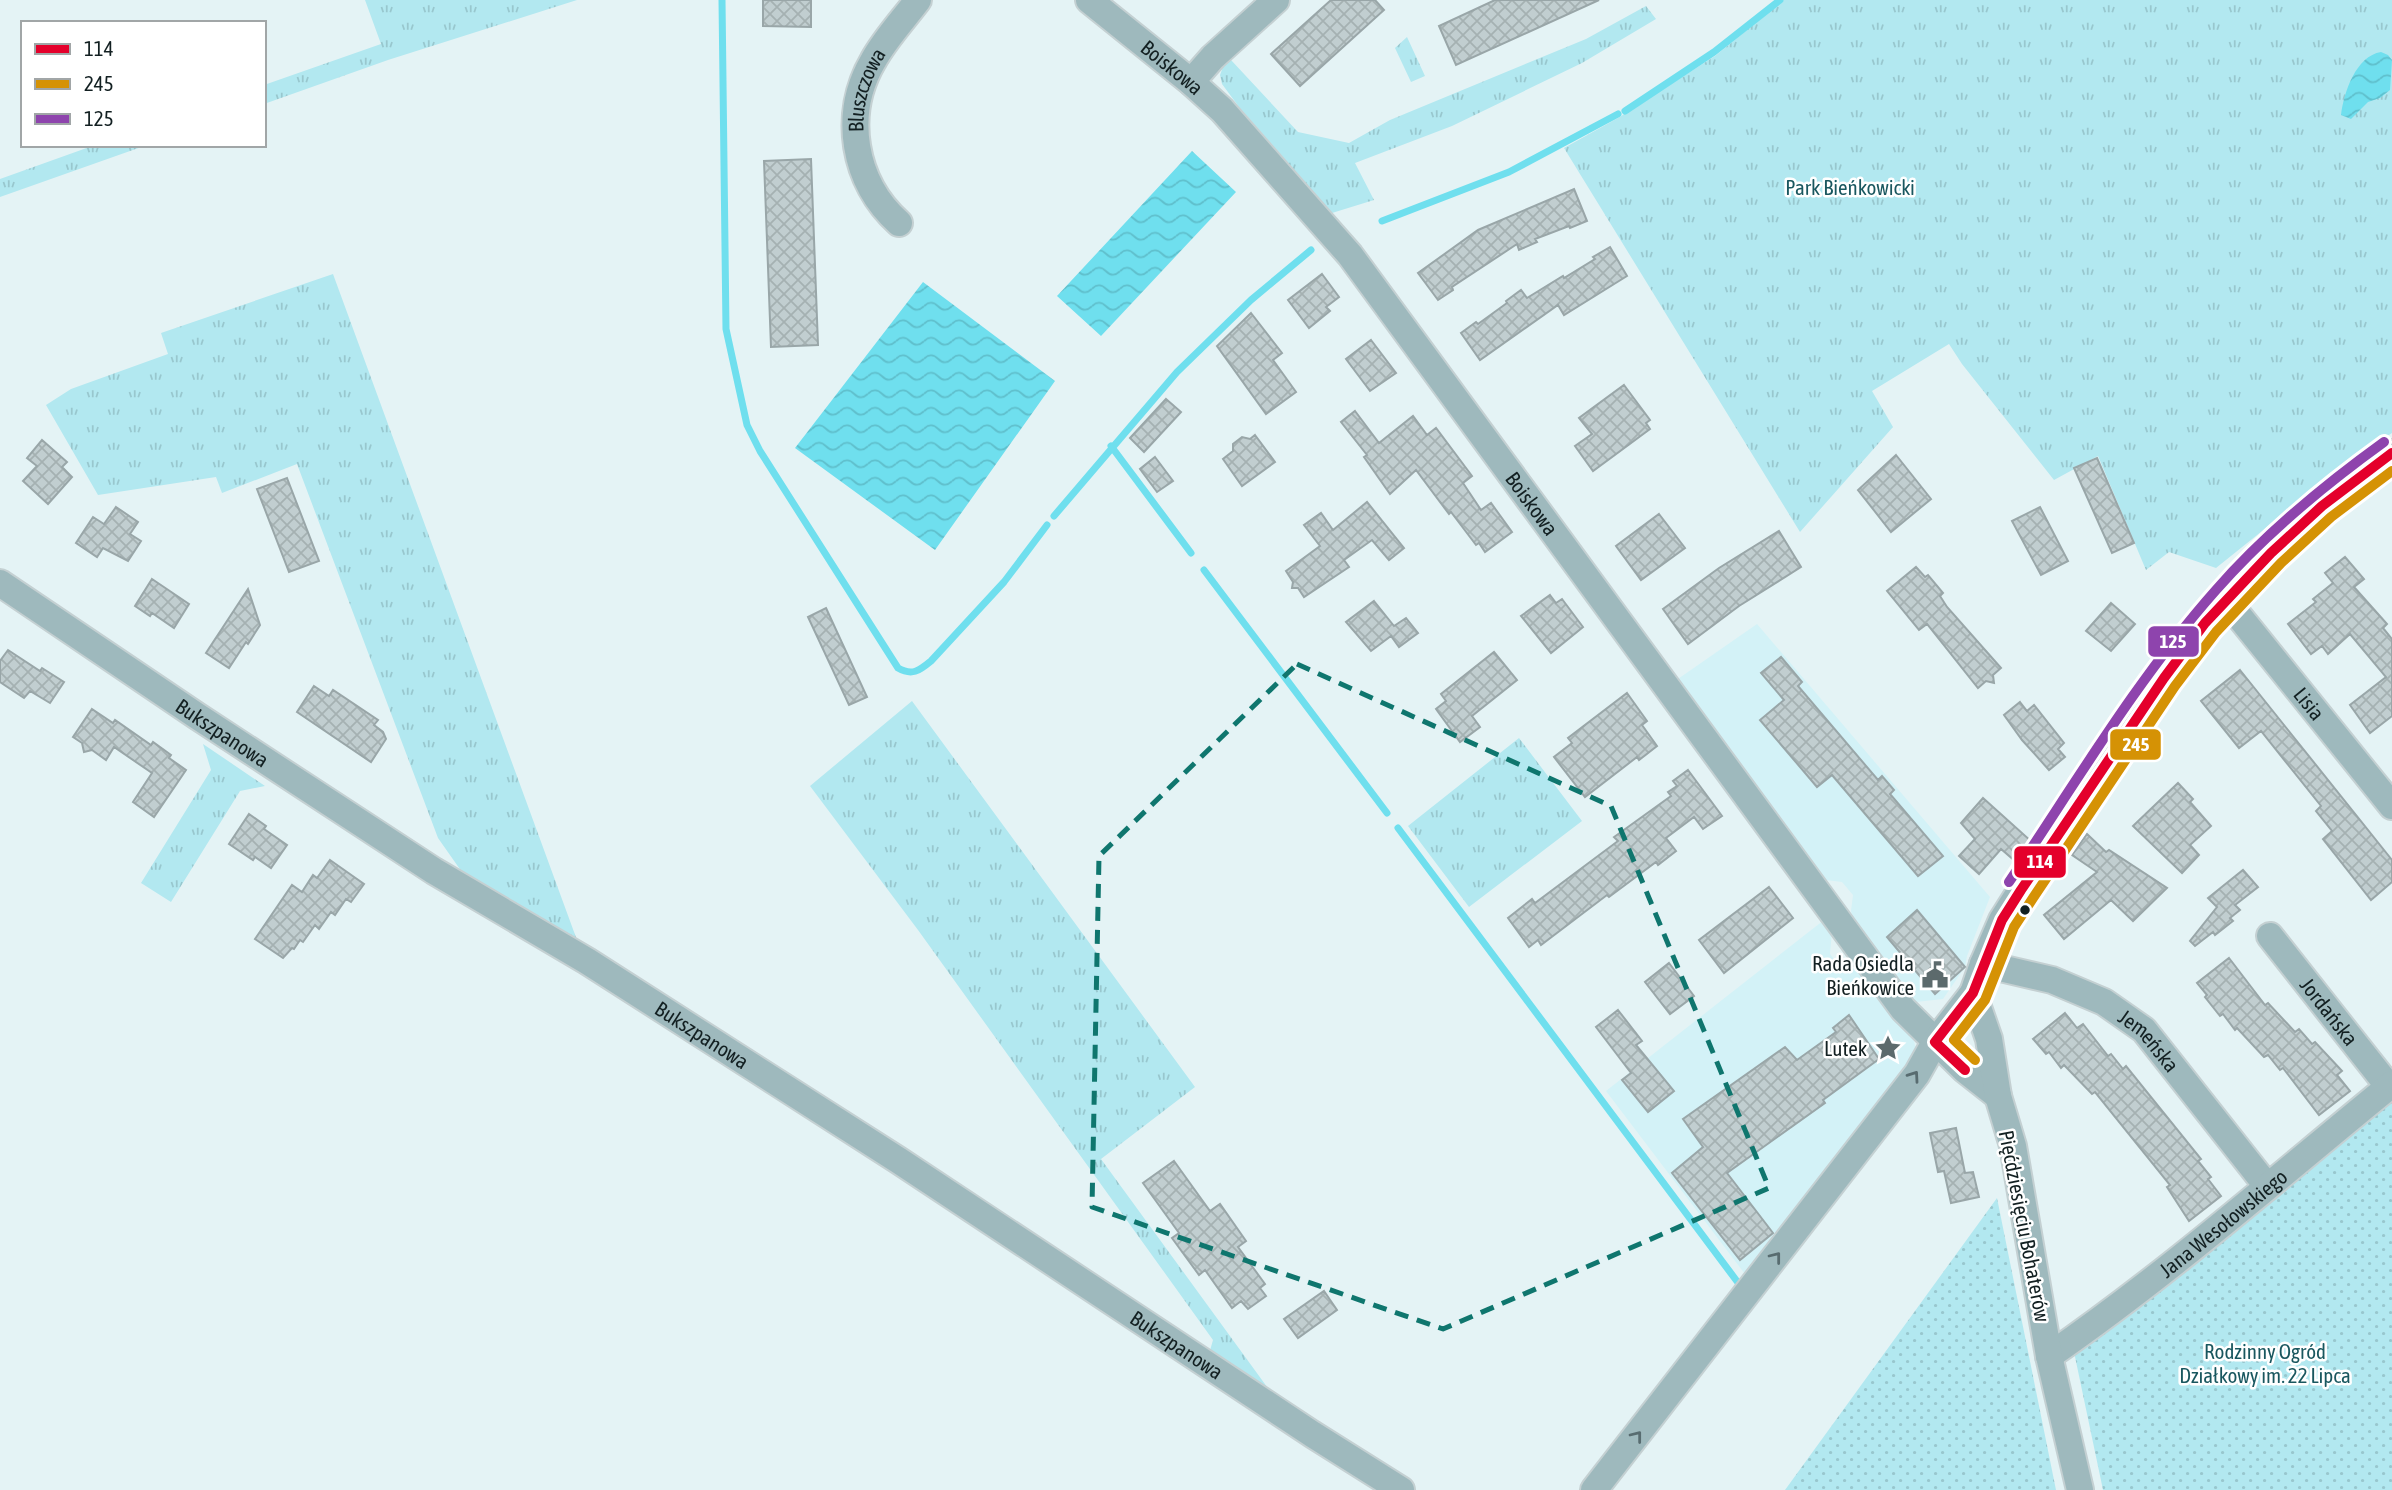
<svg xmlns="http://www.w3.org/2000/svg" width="2392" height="1490" font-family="'Asap Condensed',sans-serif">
<defs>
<pattern id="grass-tufts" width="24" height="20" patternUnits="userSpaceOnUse" patternTransform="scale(1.75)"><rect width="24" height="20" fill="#b2e8f0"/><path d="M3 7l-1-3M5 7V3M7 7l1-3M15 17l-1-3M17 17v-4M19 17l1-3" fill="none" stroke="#98c7ce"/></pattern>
<pattern id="garden-dots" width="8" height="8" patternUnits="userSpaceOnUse" patternTransform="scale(1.75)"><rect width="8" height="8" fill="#b2e8f0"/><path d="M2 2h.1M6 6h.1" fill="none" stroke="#98c7ce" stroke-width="1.8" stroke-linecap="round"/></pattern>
<pattern id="water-waves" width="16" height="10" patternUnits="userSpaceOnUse" patternTransform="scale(1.75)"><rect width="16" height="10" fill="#6fdfee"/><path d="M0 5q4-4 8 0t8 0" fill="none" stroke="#5fbfcc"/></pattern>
<pattern id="building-cross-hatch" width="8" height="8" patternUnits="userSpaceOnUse" patternTransform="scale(1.75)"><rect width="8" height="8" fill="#c1ced0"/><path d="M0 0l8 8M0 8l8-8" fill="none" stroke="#a5b1b2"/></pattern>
</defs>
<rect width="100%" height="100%" fill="#e4f3f5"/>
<path fill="#d3f2f7" d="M 1757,624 L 1990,897 L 1967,956 L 1965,967 L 1943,999 L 1916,1002 L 1911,996 L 1853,922 L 1851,911 L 1853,895 L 1842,882 L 1818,879 L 1675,681 Z
M 1824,920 L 1832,931 L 1830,954 L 1840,967 L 1863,971 L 1914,1041 L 1917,1054 L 1748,1278 L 1606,1091 Z"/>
<path fill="url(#grass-tufts)" d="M 365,0 L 577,0 L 388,60 L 264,104 L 264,85 L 381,44 Z
M 1784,0 L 2392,0 L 2392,433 L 2352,459 L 2216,568 L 2169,552 L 2146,570 L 2098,456 L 2054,480 L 1962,364 L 1949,344 L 1872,391 L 1893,427 L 1800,532 L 1564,148 L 1618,118 L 1715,56 Z
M 1646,6 L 1656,19 L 1582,63 L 1452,126 L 1355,163 L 1374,200 L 1332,213 L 1239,107 L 1222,84 L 1220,75 L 1223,67 L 1231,60 L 1298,132 L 1349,143 L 1390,120 L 1586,39 Z
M 1407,37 L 1425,76 L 1411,82 L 1395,48 Z
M 95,145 L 147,145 L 0,197 L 0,179 Z
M 333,274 L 581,951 L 464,875 L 438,838 L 297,464 L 222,493 L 216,477 L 98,495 L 46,405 L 71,389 L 168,354 L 161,333 Z
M 912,701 L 1195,1087 L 1101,1159 L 1273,1395 L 1209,1354 L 1213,1340 L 918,930 L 810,786 Z
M 1519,738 L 1582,821 L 1469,907 L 1408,826 Z
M 203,744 L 265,786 L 240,791 L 171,902 L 141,883 L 211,770 Z"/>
<path fill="url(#garden-dots)" d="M 2392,1096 L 2392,1490 L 2103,1490 L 2074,1352 Z
M 1997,1198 L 2056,1490 L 1785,1490 Z"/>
<path fill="url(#water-waves)" d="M 2381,52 L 2388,55 L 2392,60 L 2390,90 L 2380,98 L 2368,102 L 2351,119 L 2341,115 C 2344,92 2356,56 2381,52 Z
M 1192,151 L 1236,192 L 1101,336 L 1057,296 Z
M 923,282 L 1055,381 L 935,550 L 795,448 Z"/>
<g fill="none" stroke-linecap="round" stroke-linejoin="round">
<path stroke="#6fdfee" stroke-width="7" d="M 722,0 L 726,329 L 747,425 L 760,451 L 898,668 C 912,676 919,671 931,661 L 1004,582 L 1047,525
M 1625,111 L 1714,52 L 1780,0
M 1382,221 L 1509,172 L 1618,114
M 1111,446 L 1191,553
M 1054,516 L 1177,372 L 1251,300 L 1311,250
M 1204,570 L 1387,813
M 1398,828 L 1739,1284"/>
</g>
<path fill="url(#building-cross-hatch)" stroke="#99a6a8" stroke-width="2" d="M 763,0 L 811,0 L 811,27 L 763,26 Z
M 1331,0 L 1375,0 L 1384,10 L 1300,86 L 1271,54 Z
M 1495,0 L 1599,0 L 1456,65 L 1439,26 Z
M 811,159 L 818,345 L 771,347 L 764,161 Z
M 1574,189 L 1587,221 L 1570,228 L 1569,226 L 1535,239 L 1537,242 L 1519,250 L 1517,244 L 1452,287 L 1453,290 L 1438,300 L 1418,273 L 1478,230 Z
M 1610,247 L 1627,276 L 1564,315 L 1558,305 L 1480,360 L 1461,333 L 1476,322 L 1478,324 L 1507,303 L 1506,301 L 1521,290 L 1527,298 L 1563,276 L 1564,278 L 1595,259 L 1593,257 Z
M 1322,274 L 1339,297 L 1326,307 L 1330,311 L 1309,328 L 1288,300 Z
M 1251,313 L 1282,353 L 1273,360 L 1296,392 L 1266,414 L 1217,346 Z
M 1371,340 L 1396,373 L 1370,391 L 1346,359 Z
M 1624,385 L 1650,420 L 1646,423 L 1650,429 L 1593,471 L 1575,446 L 1592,434 L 1579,418 Z
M 1166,399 L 1181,412 L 1144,452 L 1130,438 Z
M 1355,411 L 1379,443 L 1413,416 L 1427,435 L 1436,428 L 1472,476 L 1463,483 L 1481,510 L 1491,503 L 1512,532 L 1485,552 L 1479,543 L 1476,545 L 1451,512 L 1449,514 L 1416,470 L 1390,494 L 1364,457 L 1367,455 L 1341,422 Z
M 1255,435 L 1275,462 L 1242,486 L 1223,459 L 1233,451 L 1233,444 L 1242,437 L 1250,439 Z
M 42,440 L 67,462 L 62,467 L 72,477 L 48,504 L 23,481 L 37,466 L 27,458 Z
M 1896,455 L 1931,499 L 1891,532 L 1858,490 Z
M 1155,457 L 1173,481 L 1157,492 L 1140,469 Z
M 2097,458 L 2134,543 L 2112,553 L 2074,468 Z
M 287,478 L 319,561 L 289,572 L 257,489 Z
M 1367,502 L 1404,548 L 1389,560 L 1372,540 L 1344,560 L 1349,567 L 1304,597 L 1298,588 L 1292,588 L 1293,582 L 1286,571 L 1320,546 L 1304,525 L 1321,513 L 1333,530 Z
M 116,507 L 138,522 L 130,534 L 141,541 L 128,561 L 103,548 L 97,557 L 76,543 L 93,517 L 104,524 Z
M 2040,507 L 2068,561 L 2041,575 L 2012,521 Z
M 1659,514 L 1685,548 L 1641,580 L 1616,546 Z
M 1779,531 L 1801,567 L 1739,606 L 1688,644 L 1663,609 L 1719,568 Z
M 2345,557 L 2364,579 L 2354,587 L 2387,624 L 2383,628 L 2392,639 L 2392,716 L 2370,733 L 2350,705 L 2386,677 L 2350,634 L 2328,654 L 2322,646 L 2311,654 L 2288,624 L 2316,602 L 2313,599 L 2333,583 L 2325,573 Z
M 1916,567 L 1925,577 L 1928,575 L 1943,593 L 1940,596 L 1947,607 L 2001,668 L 1993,675 L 1994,683 L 1986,681 L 1978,688 L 1927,624 L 1919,630 L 1887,591 Z
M 152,579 L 189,604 L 174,628 L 152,613 L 150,616 L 135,606 Z
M 248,589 L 260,625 L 248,644 L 246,642 L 229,668 L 206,653 Z
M 1550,595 L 1556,603 L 1562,599 L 1583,627 L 1551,653 L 1521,616 Z
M 1374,601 L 1394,626 L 1406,618 L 1418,633 L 1399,647 L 1391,636 L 1371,651 L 1346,622 Z
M 2111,603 L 2135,624 L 2111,651 L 2086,631 Z
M 826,608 L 867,697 L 849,705 L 808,617 Z
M 8,650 L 40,671 L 42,668 L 64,682 L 50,703 L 30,691 L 24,698 L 0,682 L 0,661 Z
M 1494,652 L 1517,680 L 1472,716 L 1480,727 L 1460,742 L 1436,709 L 1446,701 L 1441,694 Z
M 1781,657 L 1802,682 L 1798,686 L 1878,780 L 1882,776 L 1894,790 L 1890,794 L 1943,856 L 1918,876 L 1832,775 L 1817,787 L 1760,720 L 1784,700 L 1761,673 Z
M 2240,670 L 2392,860 L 2392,882 L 2371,900 L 2323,839 L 2332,831 L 2316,811 L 2321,806 L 2261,731 L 2239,748 L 2201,701 Z
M 314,686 L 329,696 L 333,690 L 378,720 L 374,725 L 383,732 L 386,739 L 371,762 L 297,712 Z
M 1627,693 L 1647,721 L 1642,725 L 1657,746 L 1639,760 L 1637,757 L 1585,797 L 1554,757 L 1572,743 L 1568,738 Z
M 2020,702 L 2027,711 L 2034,705 L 2064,743 L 2058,749 L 2065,757 L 2049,770 L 2022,740 L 2004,715 Z
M 92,709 L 113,723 L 115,720 L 151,745 L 153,742 L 171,755 L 169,758 L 186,770 L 154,817 L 133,802 L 152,773 L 114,747 L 106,760 L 92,750 L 84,752 L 82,743 L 73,737 Z
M 1688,770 L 1722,816 L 1703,829 L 1694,817 L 1666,838 L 1676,851 L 1658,865 L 1656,862 L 1609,897 L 1607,895 L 1541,945 L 1538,940 L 1529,947 L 1508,918 L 1532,899 L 1535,903 L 1618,841 L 1614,837 L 1671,796 L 1668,792 L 1677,786 L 1673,781 Z
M 2178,783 L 2193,799 L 2190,802 L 2211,826 L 2190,845 L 2199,855 L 2182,873 L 2133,826 Z
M 1983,798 L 2032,842 L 2015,861 L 2001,849 L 1979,874 L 1959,856 L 1975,839 L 1961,823 Z
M 249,814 L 266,826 L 264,829 L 287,845 L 271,868 L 255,857 L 253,860 L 229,844 Z
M 2087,834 L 2106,852 L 2109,850 L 2167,888 L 2133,921 L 2111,900 L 2064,939 L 2044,915 L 2097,872 L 2072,855 Z
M 330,860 L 364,884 L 351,902 L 346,899 L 335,915 L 331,912 L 319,929 L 315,925 L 303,942 L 300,940 L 294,949 L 292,948 L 283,958 L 255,939 L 292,885 L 302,892 L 313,875 L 317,878 Z
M 2243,870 L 2258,887 L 2235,905 L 2240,910 L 2230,918 L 2233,921 L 2215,935 L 2213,932 L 2195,946 L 2190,941 L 2217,907 L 2208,898 Z
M 1769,887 L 1793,918 L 1724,973 L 1699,940 Z
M 1917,910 L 1965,967 L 1935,994 L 1887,937 Z
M 2229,958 L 2265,1005 L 2268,1003 L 2295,1032 L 2299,1029 L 2312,1044 L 2315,1042 L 2342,1071 L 2337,1075 L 2350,1091 L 2319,1115 L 2283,1068 L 2280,1070 L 2268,1055 L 2264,1057 L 2237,1028 L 2235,1030 L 2223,1014 L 2220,1016 L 2205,997 L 2207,995 L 2197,983 Z
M 1669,963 L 1694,996 L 1670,1014 L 1645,982 Z
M 1618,1010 L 1642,1041 L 1636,1045 L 1674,1091 L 1648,1112 L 1622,1080 L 1631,1073 L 1596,1027 Z
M 2065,1013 L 2077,1028 L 2083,1024 L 2108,1056 L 2111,1054 L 2123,1069 L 2126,1066 L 2201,1159 L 2198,1161 L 2211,1177 L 2208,1179 L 2221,1196 L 2189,1221 L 2167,1187 L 2170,1185 L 2095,1092 L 2092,1094 L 2064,1065 L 2061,1068 L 2049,1052 L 2046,1054 L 2033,1039 Z
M 1849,1015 L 1879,1059 L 1823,1100 L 1825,1103 L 1727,1173 L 1773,1233 L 1740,1260 L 1672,1173 L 1703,1147 L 1683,1119 L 1785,1047 L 1797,1060 L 1836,1032 L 1833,1028 Z
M 1956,1128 L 1965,1173 L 1973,1172 L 1979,1197 L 1951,1203 L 1944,1171 L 1938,1172 L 1930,1133 Z
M 1174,1161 L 1210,1211 L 1220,1204 L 1246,1241 L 1238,1247 L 1265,1284 L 1260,1288 L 1266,1296 L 1248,1309 L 1241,1301 L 1232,1308 L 1205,1270 L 1199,1275 L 1172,1238 L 1179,1233 L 1143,1183 Z
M 1324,1291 L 1337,1310 L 1298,1338 L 1284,1319 Z"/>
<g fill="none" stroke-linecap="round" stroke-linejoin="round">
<g stroke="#c4d0d2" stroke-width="30">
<g id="minor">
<path id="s1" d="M 1089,0 L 1191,82 L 1222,110 L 1350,255 L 1903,1009 L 1965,1070 L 1998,1096"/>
<path d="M 1191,82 L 1213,57 L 1276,0"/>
<path id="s2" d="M 899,223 C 853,182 842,114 873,61 C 885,39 903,20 918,0"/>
<path id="s3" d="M 0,583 L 197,716 L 434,871 L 587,961 L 898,1160 L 1312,1434 L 1401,1490"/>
<path id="s4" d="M 2226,600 L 2392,806"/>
<path id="s5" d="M 2270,936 L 2389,1087"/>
<path id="s6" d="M 1983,964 L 2052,980 L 2104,1002 L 2144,1030 L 2267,1186"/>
<path id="s7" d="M 2049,1356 C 2169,1273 2279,1176 2392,1084"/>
<path d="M 1594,1490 L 1917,1074 L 1935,1042 L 1973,993"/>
<path d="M 2080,1490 L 2049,1356 L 2013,1146 L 1998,1096 L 1989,1039 L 1973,993 L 1983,964 L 2002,920 L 2021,890 C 2081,801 2138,708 2205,624 C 2257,559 2324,501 2392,453"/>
</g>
</g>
<use href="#minor" stroke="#9eb9bd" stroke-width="26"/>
<g stroke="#fff" stroke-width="16">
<path id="bus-1" d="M 1965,1070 L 1935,1042 L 1973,993 L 2002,920 L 2021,890 L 2164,678 L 2205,623 L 2271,553 L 2322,506 L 2392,453"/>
</g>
<g stroke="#fff" stroke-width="16">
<path id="bus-2" d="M 1975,1060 L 1954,1040 L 1985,1000 L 2014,927 L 2033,898 L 2175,686 L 2216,632 L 2281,563 L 2331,517 L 2392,471"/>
</g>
<g stroke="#fff" stroke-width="16">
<path id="bus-3" d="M 2009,882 C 2075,784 2137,679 2216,590 C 2266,533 2323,486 2384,442"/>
</g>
<use href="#bus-1" stroke="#e4002b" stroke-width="10"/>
<use href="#bus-2" stroke="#d59205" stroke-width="10"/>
<use href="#bus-3" stroke="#8e44ad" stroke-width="10"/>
</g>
<defs><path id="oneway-chevron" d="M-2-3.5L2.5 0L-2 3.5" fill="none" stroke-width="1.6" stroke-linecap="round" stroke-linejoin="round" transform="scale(1.75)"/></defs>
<g stroke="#586c70">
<use href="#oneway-chevron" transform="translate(1914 1076) rotate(-55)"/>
<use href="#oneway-chevron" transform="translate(1776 1257) rotate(-52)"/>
<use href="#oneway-chevron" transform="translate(1637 1436) rotate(-52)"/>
</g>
<path fill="none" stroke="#0f766e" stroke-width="5" stroke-dasharray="14 9" stroke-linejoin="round" d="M 1297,664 L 1611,806 L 1769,1188 L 1443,1329 L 1092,1207 L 1099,856 Z"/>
<defs>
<g id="civic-bare" transform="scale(2.1)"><path d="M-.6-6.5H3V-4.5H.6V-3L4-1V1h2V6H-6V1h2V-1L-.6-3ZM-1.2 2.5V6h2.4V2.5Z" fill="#5c6a6c" stroke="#fff" stroke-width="2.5" paint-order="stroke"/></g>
<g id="sight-bare" transform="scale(2.1)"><path d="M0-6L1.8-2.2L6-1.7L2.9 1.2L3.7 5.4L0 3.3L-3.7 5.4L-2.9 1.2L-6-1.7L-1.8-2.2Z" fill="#5c6a6c" stroke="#fff" stroke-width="2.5" paint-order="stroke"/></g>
</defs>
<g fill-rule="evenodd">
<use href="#civic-bare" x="1935" y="975"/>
<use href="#sight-bare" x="1888" y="1048"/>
</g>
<circle fill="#132022" stroke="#fff" stroke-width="2.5" cx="2025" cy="910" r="6"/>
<g text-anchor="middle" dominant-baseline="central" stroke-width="5" stroke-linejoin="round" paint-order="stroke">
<g font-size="21" fill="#132022" stroke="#fff">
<text stroke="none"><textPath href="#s1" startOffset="107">Boiskowa</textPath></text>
<text stroke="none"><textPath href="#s2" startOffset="147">Bluszczowa</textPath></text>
<text stroke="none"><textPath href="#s1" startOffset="674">Boiskowa</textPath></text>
<text stroke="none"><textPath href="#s4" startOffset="133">Lisia</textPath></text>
<text stroke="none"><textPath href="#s3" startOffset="268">Bukszpanowa</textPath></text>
<text stroke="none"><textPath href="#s5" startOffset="96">Jordańska</textPath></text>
<text stroke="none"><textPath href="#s3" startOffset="835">Bukszpanowa</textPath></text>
<text stroke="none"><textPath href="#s6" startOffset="187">Jemeńska</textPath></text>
<text stroke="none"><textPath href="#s7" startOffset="219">Jana Wesołowskiego</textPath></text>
<text transform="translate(2025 1226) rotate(79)">Pięćdziesięciu Bohaterów</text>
<text stroke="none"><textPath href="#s3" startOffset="1402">Bukszpanowa</textPath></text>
</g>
<g font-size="21" fill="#19575f" stroke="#fff">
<text x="1850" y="187">Park Bieńkowicki</text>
<text x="2265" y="1351">Rodzinny Ogród<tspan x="2265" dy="24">Działkowy im. 22 Lipca</tspan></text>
</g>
<g font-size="21" fill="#132022" stroke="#fff" text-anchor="end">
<text x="1914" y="963">Rada Osiedla<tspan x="1914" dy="24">Bieńkowice</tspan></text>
<text x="1867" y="1048">Lutek</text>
</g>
</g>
<g stroke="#fff" stroke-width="2.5">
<rect x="2147" y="625" width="53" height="33" rx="7" fill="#8e44ad"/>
<rect x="2109" y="728" width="53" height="33" rx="7" fill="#d59205"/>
<rect x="2013" y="845" width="54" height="34" rx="7" fill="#e4002b"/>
</g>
<g font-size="19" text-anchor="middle" font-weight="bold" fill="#fff">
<text x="2173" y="648">125</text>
<text x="2136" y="751">245</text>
<text x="2040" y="868">114</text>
</g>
<rect x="21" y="21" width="245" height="126" fill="#ffffff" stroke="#a1a6a7" stroke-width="2"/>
<rect x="35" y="44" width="35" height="10" fill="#e4002b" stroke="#a1a6a7" stroke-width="2"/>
<text x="84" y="56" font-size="21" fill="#132022">114</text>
<rect x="35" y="79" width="35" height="10" fill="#d59205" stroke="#a1a6a7" stroke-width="2"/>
<text x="84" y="91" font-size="21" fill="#132022">245</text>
<rect x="35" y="114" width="35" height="10" fill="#8e44ad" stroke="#a1a6a7" stroke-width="2"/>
<text x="84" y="126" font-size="21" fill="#132022">125</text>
</svg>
